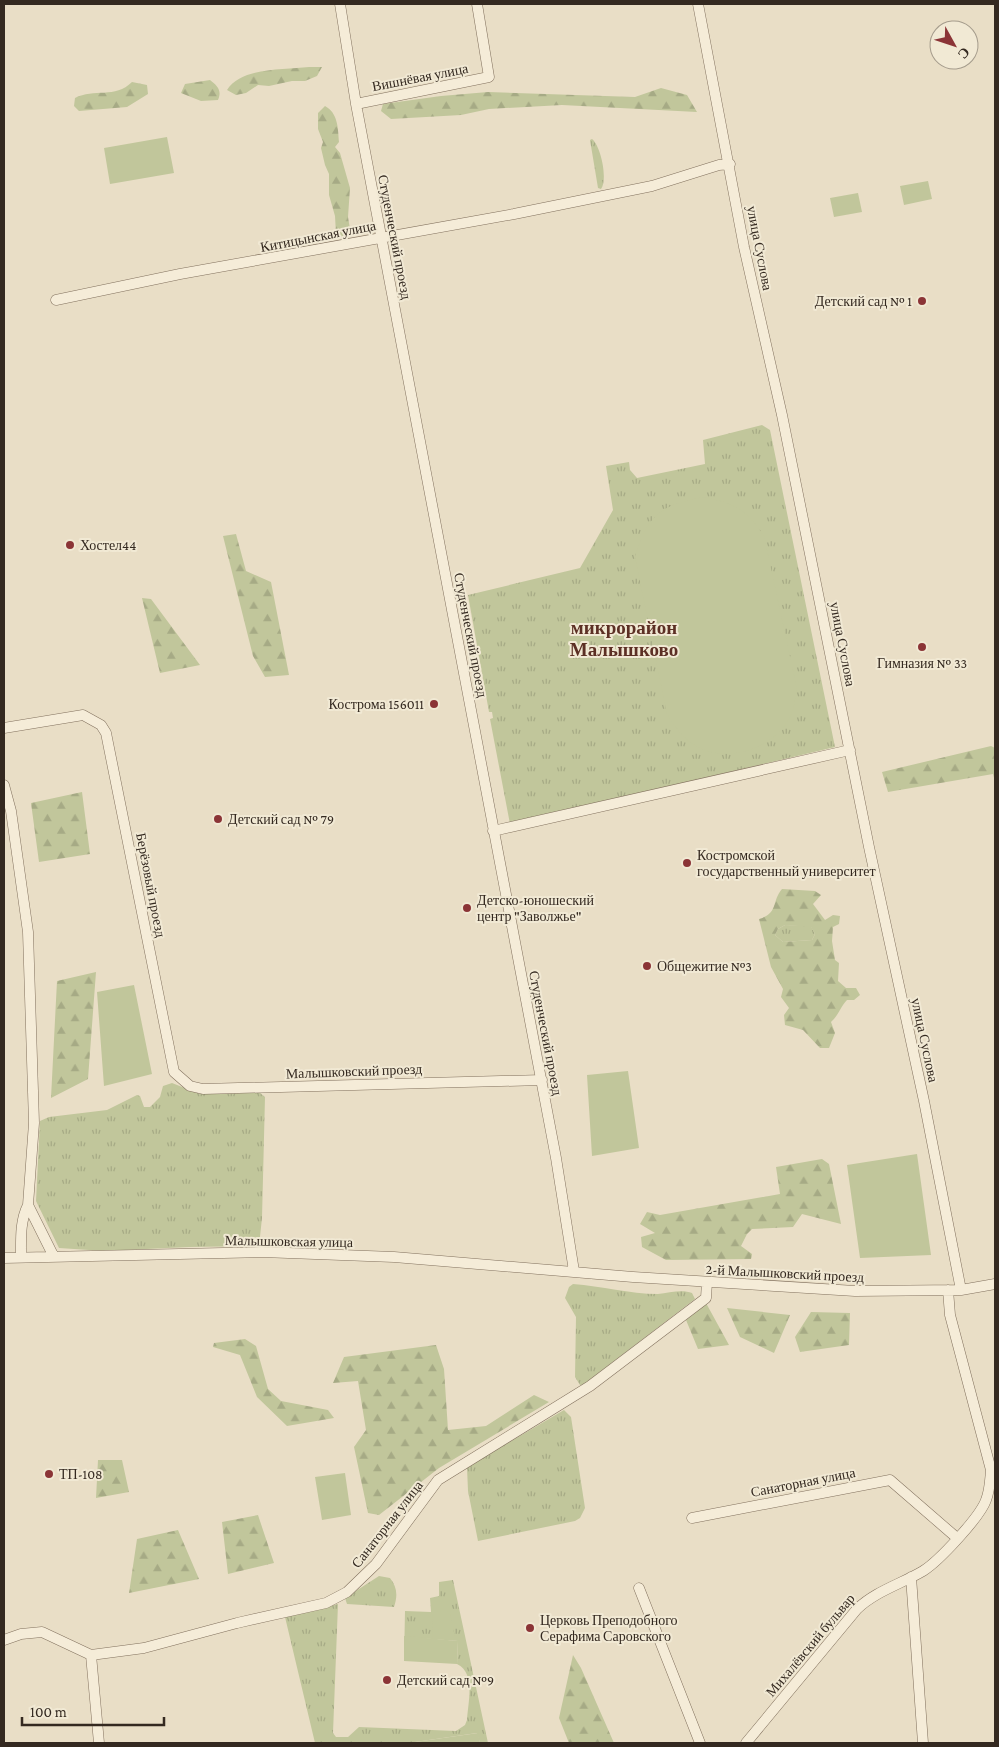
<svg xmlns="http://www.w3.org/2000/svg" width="999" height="1747" font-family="'Crimson Pro',serif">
<defs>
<pattern id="grass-tufts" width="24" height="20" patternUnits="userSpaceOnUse" patternTransform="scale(1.25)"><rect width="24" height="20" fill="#c1c69b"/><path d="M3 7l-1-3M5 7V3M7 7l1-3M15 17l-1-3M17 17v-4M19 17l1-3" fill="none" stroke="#a6aa85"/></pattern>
<pattern id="forest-firs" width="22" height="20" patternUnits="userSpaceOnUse" patternTransform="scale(1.25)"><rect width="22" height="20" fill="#c1c69b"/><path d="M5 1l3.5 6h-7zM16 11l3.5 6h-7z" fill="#a6aa85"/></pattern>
</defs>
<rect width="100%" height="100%" fill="#e9dec6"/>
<path fill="url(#grass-tufts)" d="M 592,139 C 601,146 608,180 601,189 L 598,188 L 590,140 Z
M 762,425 L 770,430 L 835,747 L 510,824 L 490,719 L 493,718 L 492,712 L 489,712 L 468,595 L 580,568 L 613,510 L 606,466 L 629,462 L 630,470 L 637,478 L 705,464 L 703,440 Z
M 785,925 L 811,926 L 815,934 L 812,940 L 783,942 L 775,935 L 778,929 Z
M 172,1083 L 200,1094 L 260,1093 L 265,1097 L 262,1218 L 259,1246 L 189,1247 L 104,1251 L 59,1248 L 36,1201 L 40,1121 L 49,1117 L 107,1110 L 137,1095 L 140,1096 L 144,1107 L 150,1107 L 160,1097 L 163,1086 Z
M 573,1284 C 602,1286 629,1294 658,1294 C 669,1293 682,1289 692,1293 L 695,1299 L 583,1385 L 580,1385 L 575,1377 L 576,1317 L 565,1298 L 569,1287 Z
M 564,1410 L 571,1417 L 585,1508 L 580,1518 L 575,1521 L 478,1541 L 468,1491 L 467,1467 Z
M 379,1576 L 390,1578 C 397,1587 398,1595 394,1607 L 347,1604 L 345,1598 Z
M 453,1580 L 488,1743 L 480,1743 L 477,1733 L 408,1743 L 315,1743 L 285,1617 L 338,1604 L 333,1733 L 336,1737 L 348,1737 L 359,1727 L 456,1731 L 465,1725 L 467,1720 C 468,1702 476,1673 457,1664 L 458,1641 L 405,1637 L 404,1661 L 405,1611 L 431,1612 L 430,1598 L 439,1596 L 439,1582 Z"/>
<path fill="url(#forest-firs)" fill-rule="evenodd" d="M 309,67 L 322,67 L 317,76 L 305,81 L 292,81 L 269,86 L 258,85 L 246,93 L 236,95 L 227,90 C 242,67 284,70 309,67 Z
M 210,80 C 218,86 222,91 218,100 L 201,101 L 181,93 L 185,84 Z
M 132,82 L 147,85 L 148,94 L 127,107 L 79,111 L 74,106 L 75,98 C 94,88 115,99 132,82 Z
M 661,88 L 687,95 L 697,112 L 562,105 L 489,109 L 461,115 L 391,119 L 381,111 L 383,104 L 441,96 L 488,92 L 635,97 Z
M 325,106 C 338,113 338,128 339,142 L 335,147 L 340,153 L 350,188 L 348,217 L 351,235 L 344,239 L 336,234 L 335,216 L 329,195 L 329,174 L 325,165 L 321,148 L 323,142 L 318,129 L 318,113 Z
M 236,534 L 246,571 L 271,582 L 289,675 L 265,677 L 253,656 L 223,536 Z
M 142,598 L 151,599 L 200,665 L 160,673 Z
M 991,746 L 995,748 L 995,782 L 993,774 L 888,792 L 882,772 Z
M 82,792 L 90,854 L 39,862 L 31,803 Z
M 782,889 L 815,891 L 821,895 L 813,904 L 825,920 L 833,915 L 840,916 L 839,924 L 833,927 L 832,941 L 835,960 L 839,963 L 838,981 L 846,988 L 856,988 L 860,995 L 854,1000 L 847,1000 C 840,1007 839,1015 831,1022 L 835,1033 L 829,1048 L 820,1048 L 803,1030 L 785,1025 L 784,1015 L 789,1008 L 781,997 L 783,989 L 771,967 L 759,919 C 779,913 771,902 782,889 ZM 785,925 L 811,927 L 815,934 L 812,940 L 783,942 L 775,935 L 778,929 Z
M 96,972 L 88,1079 L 51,1098 L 57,981 Z
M 822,1159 L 829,1164 L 841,1224 L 802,1214 L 793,1227 L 752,1229 L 747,1234 L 741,1246 L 752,1254 L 751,1259 L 666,1260 L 642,1247 L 641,1237 L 655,1233 L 640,1224 L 647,1212 L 660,1215 L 780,1194 L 776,1167 Z
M 706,1303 L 729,1345 L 698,1349 L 686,1320 Z
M 727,1308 L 790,1315 L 774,1353 L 740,1337 Z
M 811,1312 L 850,1313 L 849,1345 L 800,1352 L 795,1337 Z
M 245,1339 L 256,1346 L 268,1389 L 281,1401 L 328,1410 L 334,1418 L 287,1426 L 257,1397 L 240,1355 L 213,1347 L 214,1343 Z
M 436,1345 L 444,1369 L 448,1430 L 486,1426 L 534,1395 L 549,1402 L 439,1468 L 379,1515 L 368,1513 L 354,1447 L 366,1430 L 358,1381 L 333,1383 L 344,1357 Z
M 98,1460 L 122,1460 L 129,1492 L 96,1498 Z
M 258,1515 L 274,1563 L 228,1574 L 222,1522 Z
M 178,1530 L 199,1579 L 129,1593 L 137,1539 Z
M 573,1655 L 581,1668 L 614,1743 L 569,1743 L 559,1718 Z"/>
<path fill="#c1c69b" d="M 167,137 L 174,173 L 110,184 L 104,148 Z
M 928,181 L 932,199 L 904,205 L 900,186 Z
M 858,193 L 862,212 L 834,217 L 830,198 Z
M 704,497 C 736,504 746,509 764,536 L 797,689 C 795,696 795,705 792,712 C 781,745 733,763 702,749 C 685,742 676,728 667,714 L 635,557 C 648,514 661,505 704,497 Z
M 134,985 L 152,1074 L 104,1086 L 97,992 Z
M 628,1071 L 639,1148 L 592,1156 L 587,1075 Z
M 917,1154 L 931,1255 L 860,1258 L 847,1165 Z
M 345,1473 L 351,1515 L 322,1520 L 315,1477 Z
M 433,1614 L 450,1614 L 455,1637 L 432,1637 Z
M 404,1636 L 458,1641 L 457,1664 L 404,1661 Z
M 478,1733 L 480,1743 L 408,1743 Z"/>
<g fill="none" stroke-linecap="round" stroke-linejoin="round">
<g stroke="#82715e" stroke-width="11">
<path id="minor" d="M 340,4 L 356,104 L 556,1158 L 574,1271
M 698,4 L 744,247 L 782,415 L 869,847 L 924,1101 L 961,1290
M 356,104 L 489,77 L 477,4
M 56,300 L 180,274 L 514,214 L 652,186 L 719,165 L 730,164
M 4,728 L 83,715 L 101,725 L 106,733 L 174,1072 L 190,1086 L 203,1089 L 542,1080
M 4,785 L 11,811 L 28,932 L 34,1123 L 28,1205 C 20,1221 21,1238 21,1256
M 493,831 L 850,750
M 28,1205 L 53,1255
M 4,1258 L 262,1252 L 394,1257 L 633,1277 L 855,1291 L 961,1290 L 995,1284
M 692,1518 L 890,1480 L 957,1538
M 911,1577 L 923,1743
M 639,1588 L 700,1743
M 4,1640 L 21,1634 L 42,1632 L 91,1655 L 144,1648 L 237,1623 L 326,1603 L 347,1592 L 376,1564 L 438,1480 L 590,1386 L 706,1298 L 707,1282
M 91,1655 L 99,1743
M 746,1743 L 857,1609 C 876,1591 901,1584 923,1571 C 939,1561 980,1517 986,1500 C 990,1490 990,1481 991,1470 L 950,1315 L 948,1290"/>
</g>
<use href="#minor" stroke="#f5ecd8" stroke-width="10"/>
</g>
<g fill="#8b3436" stroke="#f1e9d4" stroke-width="2">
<circle cx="922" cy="301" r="5"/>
<circle cx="70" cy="545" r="5"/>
<circle cx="922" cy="647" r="5"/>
<circle cx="434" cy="704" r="5"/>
<circle cx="218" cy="819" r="5"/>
<circle cx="687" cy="863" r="5"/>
<circle cx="467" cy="908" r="5"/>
<circle cx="647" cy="966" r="5"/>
<circle cx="49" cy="1474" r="5"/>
<circle cx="530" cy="1628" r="5"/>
<circle cx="387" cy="1680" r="5"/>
</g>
<g text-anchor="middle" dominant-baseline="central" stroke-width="4" stroke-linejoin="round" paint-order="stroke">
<g font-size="14" fill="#342920" stroke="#f1e9d4">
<text transform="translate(420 77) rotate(-11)">Вишнёвая улица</text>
<text transform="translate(318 236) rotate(-11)">Китицынская улица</text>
<text transform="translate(395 237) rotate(79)">Студенческий проезд</text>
<text transform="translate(760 248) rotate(79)">улица Суслова</text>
<text transform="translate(471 635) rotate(79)">Студенческий проезд</text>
<text transform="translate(843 644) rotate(79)">улица Суслова</text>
<text transform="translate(151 885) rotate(79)">Берёзовый проезд</text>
<text transform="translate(546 1033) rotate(79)">Студенческий проезд</text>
<text transform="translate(925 1040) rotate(78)">улица Суслова</text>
<text transform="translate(354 1071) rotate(-2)">Малышковский проезд</text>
<text transform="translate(289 1241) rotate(1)">Малышковская улица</text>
<text transform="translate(785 1273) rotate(3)">2-й Малышковский проезд</text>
<text transform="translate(803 1482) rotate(-11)">Санаторная улица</text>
<text transform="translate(387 1524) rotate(-52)">Санаторная улица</text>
<text transform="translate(810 1645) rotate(-50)">Михалёвский бульвар</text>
</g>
<g font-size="14" fill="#342920" stroke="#f1e9d4" text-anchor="start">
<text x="912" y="301" text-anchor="end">Детский сад № 1</text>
<text x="80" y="545">Хостел44</text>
<text x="922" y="663" text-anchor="middle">Гимназия № 33</text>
<text x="424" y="704" text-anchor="end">Кострома 156011</text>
<text x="228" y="819">Детский сад № 79</text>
<text x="697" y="855">Костромской<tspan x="697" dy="16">государственный университет</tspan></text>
<text x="477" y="900">Детско-юношеский<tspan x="477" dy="16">центр "Заволжье"</tspan></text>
<text x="657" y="966">Общежитие №3</text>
<text x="59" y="1474">ТП-108</text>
<text x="540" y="1620">Церковь Преподобного<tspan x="540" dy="16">Серафима Саровского</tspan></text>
<text x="397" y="1680">Детский сад №9</text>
</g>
<g font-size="19" font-weight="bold" fill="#5c2f24" stroke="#f1e9d4">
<text x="624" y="627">микрорайон<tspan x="624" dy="22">Малышково</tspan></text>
</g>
</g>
<rect width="999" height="1747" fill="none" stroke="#342920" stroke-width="10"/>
<g transform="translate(954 45) rotate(130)"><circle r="24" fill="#f1e9d4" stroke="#a59c8c"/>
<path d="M0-4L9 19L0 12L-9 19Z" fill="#8b3436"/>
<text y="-8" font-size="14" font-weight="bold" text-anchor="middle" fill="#342920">С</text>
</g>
<path d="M22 1717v8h142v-8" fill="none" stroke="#342920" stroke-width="2.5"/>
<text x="30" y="1717" font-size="15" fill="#342920" stroke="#f1e9d4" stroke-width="4" paint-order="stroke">100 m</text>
</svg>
